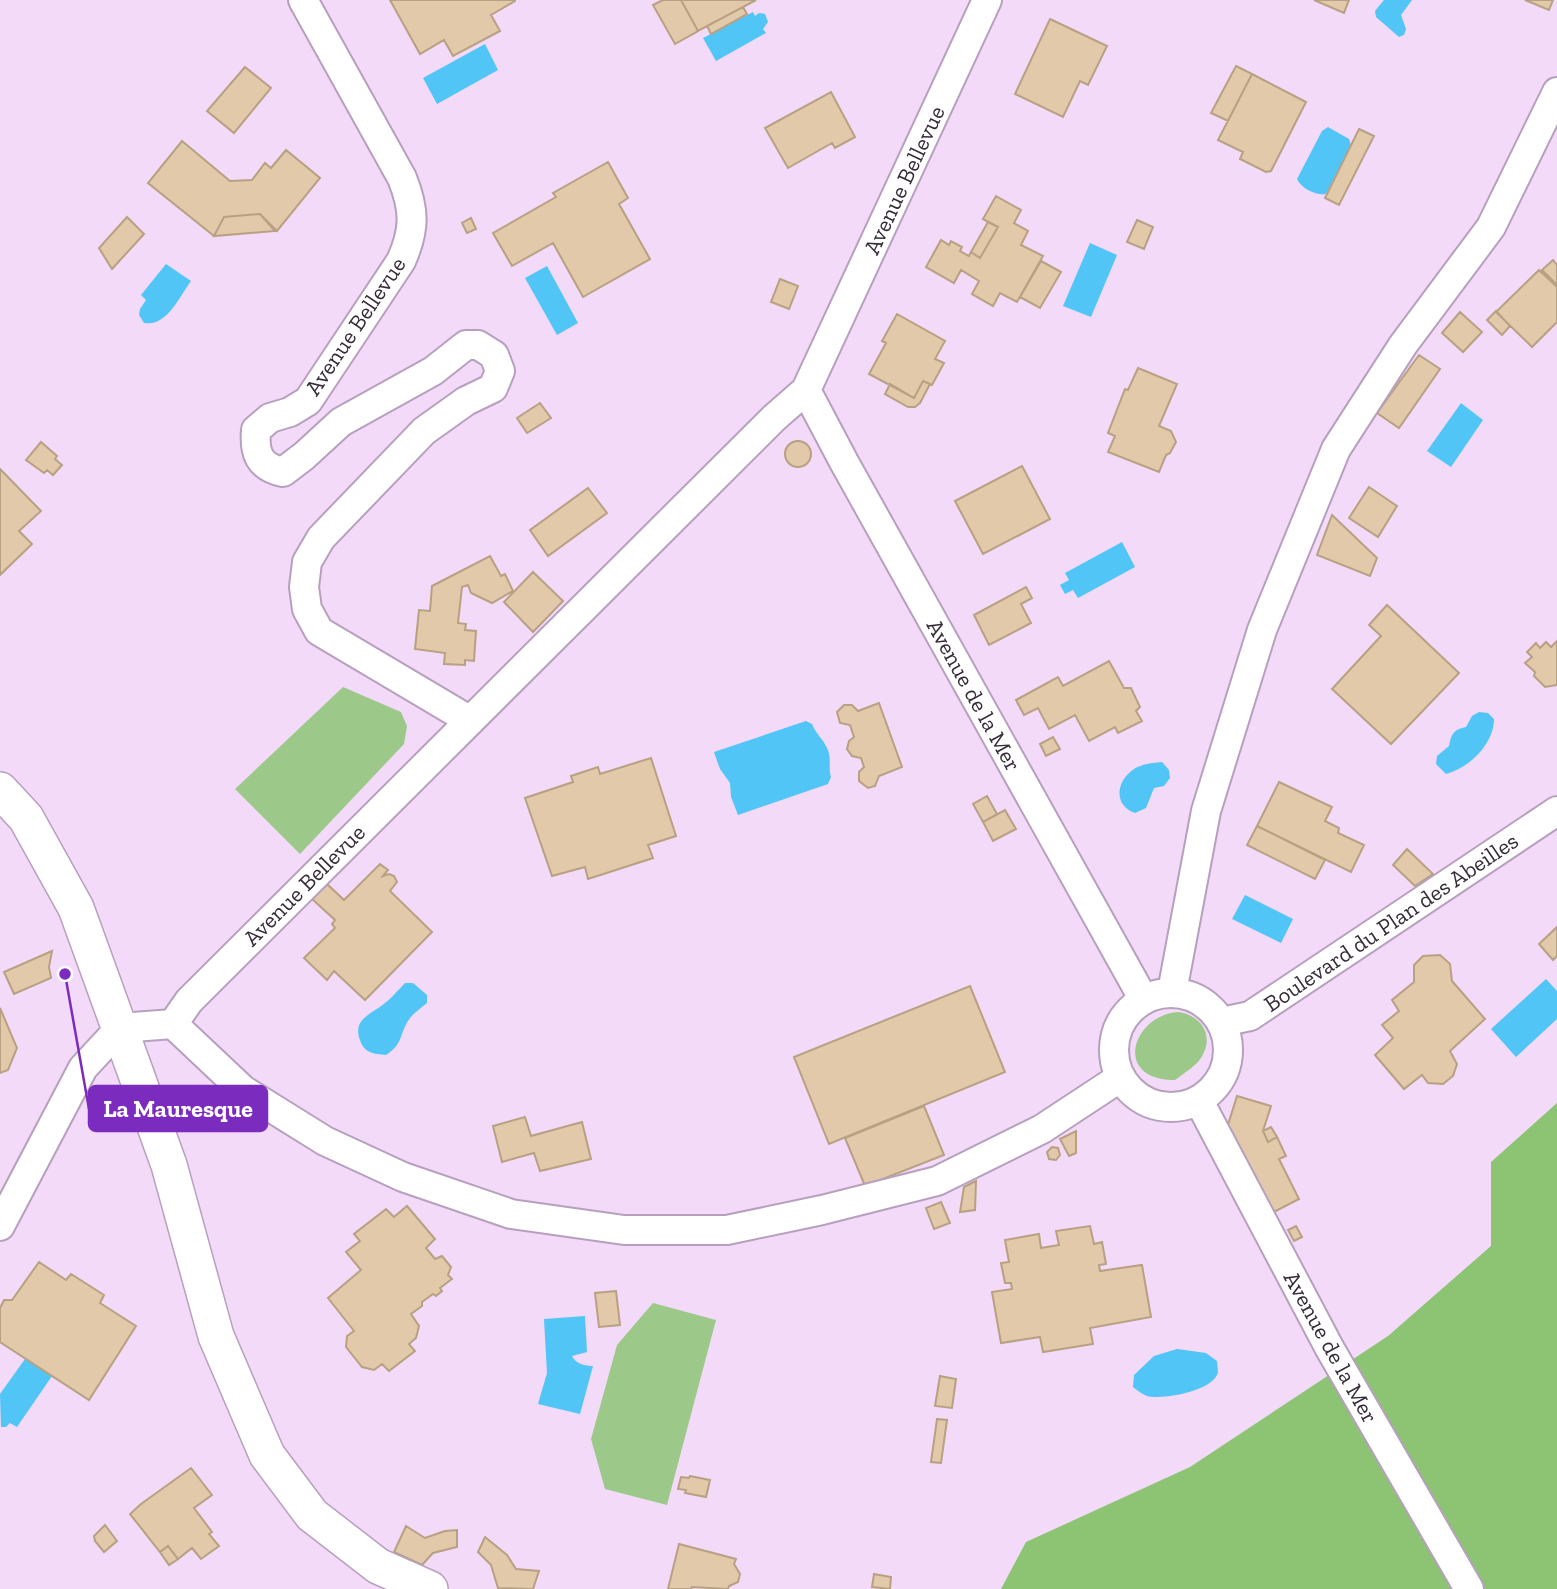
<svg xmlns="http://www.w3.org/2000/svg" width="1557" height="1589" font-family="'Zilla Slab',serif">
<rect width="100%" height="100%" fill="#f3daf9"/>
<path fill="#9cc98a" d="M 343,687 L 401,712 L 407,726 L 404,744 L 300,854 L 235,789 Z
M 1179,1012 C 1202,1016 1215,1036 1201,1058 C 1195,1067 1184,1073 1175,1080 C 1111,1080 1133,1014 1179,1012 Z
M 653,1303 L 716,1320 L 667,1505 L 605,1489 L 591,1439 L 617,1345 Z"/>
<path fill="#8cc473" d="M 1557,1103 L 1557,1589 L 1001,1589 L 1026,1542 L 1190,1467 L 1388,1336 L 1491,1246 L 1491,1162 Z"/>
<path fill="#50c5f6" d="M 1384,0 L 1412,0 L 1401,15 L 1406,29 L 1404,35 L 1399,37 L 1376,17 L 1375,11 Z
M 753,12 L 755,16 L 759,13 L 765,14 L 768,22 L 763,29 L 766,33 L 716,61 L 703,38 Z
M 485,44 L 498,70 L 437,104 L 423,78 Z
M 1328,127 L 1349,139 L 1351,145 L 1326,194 C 1316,196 1301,188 1297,179 L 1322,131 Z
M 1090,243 L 1117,255 L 1091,317 L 1063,306 Z
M 166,264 L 191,281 C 179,297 167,327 144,323 L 139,315 L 140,309 L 146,300 L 141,295 Z
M 547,266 L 578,323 L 557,335 L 525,278 Z
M 1461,403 L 1483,420 L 1451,467 L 1427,451 Z
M 1122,542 L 1135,567 L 1078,598 L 1073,590 L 1065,594 L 1060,585 L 1069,580 L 1065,573 Z
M 1479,712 L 1488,713 L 1494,719 C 1494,744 1469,768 1446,774 L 1436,764 L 1437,756 L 1449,746 C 1451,734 1454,729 1466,727 L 1472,716 Z
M 806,721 L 812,724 C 816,734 823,739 827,748 C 832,758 828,767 831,777 L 828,784 L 738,815 L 731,797 L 730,783 L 720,769 L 714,752 Z
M 1162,762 L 1169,770 L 1170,778 L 1164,786 L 1154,788 L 1146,808 L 1135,813 C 1113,805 1116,781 1134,769 C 1142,764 1152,763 1162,762 Z
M 1245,895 L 1293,919 L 1281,943 L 1232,919 Z
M 1546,979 L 1557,991 L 1557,1019 L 1516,1057 L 1491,1029 Z
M 405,983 L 413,983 L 427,995 L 427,1003 C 421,1008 415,1012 410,1018 C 398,1035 405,1042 386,1055 C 374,1054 364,1053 360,1040 C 352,1019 372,1014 385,1003 C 392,998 398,990 405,983 Z
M 585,1316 L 587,1352 L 572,1356 C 576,1364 585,1366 593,1366 L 580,1414 L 538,1404 L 547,1373 L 544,1319 Z
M 1177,1349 L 1206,1353 L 1217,1361 C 1217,1362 1218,1371 1218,1372 C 1214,1391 1163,1400 1147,1396 C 1142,1394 1137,1390 1133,1387 L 1134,1375 L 1154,1356 Z
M 25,1359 L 52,1376 L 17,1427 L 10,1423 L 6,1427 L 1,1427 L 0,1394 Z"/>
<path fill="#e1c9aa" stroke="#b8a083" stroke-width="2" d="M 390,0 L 515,0 L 515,1 L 491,15 L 500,31 L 453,56 L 444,40 L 420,54 Z
M 663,0 L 681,0 L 698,31 L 675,44 L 653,5 Z
M 681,0 L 756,0 L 698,31 Z
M 1314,0 L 1349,0 L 1344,13 Z
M 1525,0 L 1553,0 L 1549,10 Z
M 743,7 L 747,14 L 711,34 L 707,26 Z
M 1050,19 L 1107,46 L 1088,85 L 1080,81 L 1063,117 L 1015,94 Z
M 1236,66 L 1252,74 L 1228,121 L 1211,113 Z
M 245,67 L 271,88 L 234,133 L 207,111 Z
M 1252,74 L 1306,102 L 1271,171 L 1266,172 L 1240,159 L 1243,152 L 1218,140 Z
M 831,92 L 855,137 L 835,148 L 832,143 L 788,168 L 765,128 Z
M 1359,129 L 1374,136 L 1339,205 L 1325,198 Z
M 182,141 L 230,181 L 252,180 L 265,163 L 271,168 L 286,150 L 320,178 L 277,231 L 260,214 L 224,217 L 214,236 L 148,183 Z
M 608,162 L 628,198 L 619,204 L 650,259 L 583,297 L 553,243 L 512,266 L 493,233 L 556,197 L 553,193 Z
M 996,196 L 1021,210 L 1014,223 L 1028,231 L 1021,245 L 1043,256 L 1017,302 L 1000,293 L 993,306 L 972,294 L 979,281 L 961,270 L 954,283 L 926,267 L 941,240 L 949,245 L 951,241 L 962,247 L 960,251 L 969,256 L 971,252 L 980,258 L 998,227 L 983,219 Z
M 260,214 L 275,231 L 214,236 L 224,217 Z
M 127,217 L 144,234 L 112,269 L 99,248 Z
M 471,218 L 476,229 L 467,233 L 462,223 Z
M 1137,220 L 1153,227 L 1144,249 L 1127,242 Z
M 988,222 L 998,227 L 980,258 L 971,252 Z
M 1553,260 L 1557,265 L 1557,285 L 1542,270 Z
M 1041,261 L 1061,272 L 1040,308 L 1020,297 Z
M 1539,270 L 1557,287 L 1557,322 L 1532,347 L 1496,312 Z
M 780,279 L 798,286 L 789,309 L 771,302 Z
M 1496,311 L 1510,326 L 1502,335 L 1487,320 Z
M 1460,312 L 1482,332 L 1463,352 L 1442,333 Z
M 897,314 L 945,341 L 935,359 L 944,363 L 932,385 L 923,381 L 914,398 L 869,374 L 886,343 L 882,341 Z
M 1419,355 L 1440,369 L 1399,428 L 1377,413 Z
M 1138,368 L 1177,384 L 1159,426 L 1171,431 L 1176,442 L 1170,453 L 1166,455 L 1159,472 L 1108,452 L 1115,436 L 1108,433 L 1125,389 L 1128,390 Z
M 923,381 L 930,384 L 920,403 L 915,407 L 908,407 L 885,394 L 890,384 L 914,398 Z
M 540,403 L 551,418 L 527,433 L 517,418 Z
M785 454a13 13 0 1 1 26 0a13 13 0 1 1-26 0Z
M 41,442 L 57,456 L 55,459 L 62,465 L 53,475 L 47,470 L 44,473 L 26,460 Z
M 1022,466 L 1050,519 L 983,554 L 955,501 Z
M 0,469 L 41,511 L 19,531 L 32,544 L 0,575 Z
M 1369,487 L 1397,506 L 1378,537 L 1349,518 Z
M 588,488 L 607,513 L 548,556 L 530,530 Z
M 1332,515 L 1377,558 L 1370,576 L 1317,555 Z
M 490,556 L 501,576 L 505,574 L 513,591 L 492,603 L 471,593 L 468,585 L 462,587 L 458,623 L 466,624 L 465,630 L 476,631 L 474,661 L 465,660 L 465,665 L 444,664 L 445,653 L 415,649 L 419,610 L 430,611 L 432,586 Z
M 533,572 L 563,601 L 533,632 L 504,602 Z
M 1026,587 L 1032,598 L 1021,604 L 1031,623 L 989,645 L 974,615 Z
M 1387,605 L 1459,673 L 1391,744 L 1332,689 L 1381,636 L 1369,625 Z
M 1557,641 L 1557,685 L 1545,687 L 1534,676 L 1535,672 L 1525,663 L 1532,657 L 1527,652 L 1536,643 L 1540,648 L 1546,642 L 1551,647 Z
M 1109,661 L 1124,688 L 1131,688 L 1140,707 L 1136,711 L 1142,721 L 1118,733 L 1115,727 L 1089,741 L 1075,715 L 1049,729 L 1038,708 L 1024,715 L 1016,700 L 1058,677 L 1063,686 Z
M 879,703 L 902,767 L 879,776 L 875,786 L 868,788 L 859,781 L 859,772 L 864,767 L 861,758 L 852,756 L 847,749 L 849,741 L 854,737 L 850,725 L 840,723 L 837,712 L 844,705 L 852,705 L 858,711 Z
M 1053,737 L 1060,749 L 1046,756 L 1040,744 Z
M 651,758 L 676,836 L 648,845 L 653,858 L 588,879 L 585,867 L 552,876 L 525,798 L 573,782 L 571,776 L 598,767 L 600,774 Z
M 1279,782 L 1332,807 L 1325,821 L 1339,828 L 1338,833 L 1364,845 L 1351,872 L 1257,826 Z
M 987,796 L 997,814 L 983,822 L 973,804 Z
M 1005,810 L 1016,829 L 993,841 L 983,822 Z
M 1257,826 L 1325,860 L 1315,879 L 1247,845 Z
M 1407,849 L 1433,874 L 1415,886 L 1393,865 Z
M 380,864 L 388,870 L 383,876 L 389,874 L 394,876 L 397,882 L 390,891 L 432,932 L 365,1000 L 334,971 L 327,980 L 304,958 L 335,928 L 332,924 L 335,920 L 312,899 L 327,884 L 344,900 Z
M 1557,927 L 1557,956 L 1553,960 L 1539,944 Z
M 52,951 L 49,967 L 51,978 L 14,994 L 4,972 Z
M 1440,955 L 1450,964 L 1452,981 L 1485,1019 L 1450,1051 L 1457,1064 L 1453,1076 L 1443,1084 L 1428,1083 L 1422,1075 L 1404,1089 L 1375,1055 L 1393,1038 L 1382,1025 L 1399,1011 L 1392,1000 L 1414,982 L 1414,965 L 1423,956 Z
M 970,986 L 1005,1072 L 829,1144 L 794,1057 Z
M 0,1008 L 17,1048 L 8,1070 L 0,1073 Z
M 1237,1096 L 1271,1106 L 1263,1131 L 1268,1142 L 1277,1137 L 1286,1156 L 1279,1159 L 1299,1199 L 1274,1212 L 1227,1128 Z
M 924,1106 L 944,1155 L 865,1186 L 845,1138 Z
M 525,1117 L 531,1136 L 582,1122 L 591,1159 L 540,1171 L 534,1153 L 502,1162 L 493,1126 Z
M 1271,1127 L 1277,1137 L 1268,1142 L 1263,1131 Z
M 1076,1131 L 1076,1153 L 1069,1156 L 1060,1139 Z
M 1052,1147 L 1058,1148 L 1060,1155 L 1056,1160 L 1049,1159 L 1047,1152 Z
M 976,1181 L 975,1210 L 960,1212 L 964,1187 Z
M 941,1202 L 950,1223 L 934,1229 L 926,1208 Z
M 407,1206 L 435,1239 L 426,1248 L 435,1259 L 442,1256 L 451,1267 L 448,1275 L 452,1279 L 440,1288 L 442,1291 L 436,1296 L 433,1294 L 422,1302 L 422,1306 L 411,1314 L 419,1326 L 416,1338 L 409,1344 L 415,1351 L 389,1371 L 382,1364 L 374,1370 L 362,1367 L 346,1347 L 347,1336 L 354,1331 L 328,1298 L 361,1270 L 346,1252 L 360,1241 L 354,1234 L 386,1209 L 394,1217 Z
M 1090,1226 L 1094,1244 L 1102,1242 L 1106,1264 L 1099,1265 L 1100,1271 L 1142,1265 L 1151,1317 L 1090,1328 L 1093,1344 L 1043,1352 L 1040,1337 L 1001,1343 L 992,1292 L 1012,1289 L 1011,1283 L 1005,1283 L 1001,1263 L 1009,1262 L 1005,1240 L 1039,1234 L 1041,1248 L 1059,1245 L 1056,1231 Z
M 1296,1226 L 1302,1237 L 1294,1241 L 1288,1230 Z
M 39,1262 L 66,1280 L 71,1274 L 104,1295 L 100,1303 L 136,1326 L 89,1400 L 0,1342 L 0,1308 L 4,1300 L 12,1300 Z
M 616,1291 L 620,1325 L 599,1327 L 595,1293 Z
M 940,1376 L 956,1379 L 952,1408 L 935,1406 Z
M 937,1419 L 947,1420 L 941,1463 L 931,1462 Z
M 191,1468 L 212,1495 L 194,1508 L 212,1532 L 209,1534 L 219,1546 L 201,1559 L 192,1548 L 178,1559 L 168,1546 L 160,1552 L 130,1514 L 141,1504 Z
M 690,1476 L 710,1480 L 706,1497 L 685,1493 L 686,1490 L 678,1489 L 681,1477 L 689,1478 Z
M 105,1525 L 117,1541 L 104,1552 L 95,1541 L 94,1536 Z
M 406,1526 L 425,1538 L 445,1531 L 457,1530 L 457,1547 L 433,1553 L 422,1565 L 394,1552 Z
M 485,1537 L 507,1555 L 516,1569 L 539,1571 L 533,1589 L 498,1588 L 491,1565 L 478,1552 Z
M 679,1544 L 736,1559 L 734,1564 L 740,1574 L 738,1582 L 729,1586 L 728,1589 L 692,1587 L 691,1589 L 668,1589 Z
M 168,1546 L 178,1559 L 169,1565 L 160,1552 Z
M 874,1574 L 891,1577 L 890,1589 L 872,1587 Z"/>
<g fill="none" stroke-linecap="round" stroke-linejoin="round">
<g stroke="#b7a0bd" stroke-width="32">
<path id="minor" d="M 303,0 L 402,178 C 415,210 415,230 401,261 L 308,401 L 290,412 L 270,418 L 256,430 C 254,453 259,467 283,472 L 304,456 L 341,422 L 433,371 L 466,345 L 478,345 L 494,355 L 500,371 L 493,388 L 466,401 L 424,431 L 321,538 L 307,562 L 304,587 L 307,609 L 319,631 L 469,720
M 806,390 L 844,462 L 1144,1000
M 1172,992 L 1206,811 L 1262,630 L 1336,449 L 1403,345 L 1491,227 L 1557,92
M1114 1050a57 57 0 1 1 114 0a57 57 0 1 1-114 0Z
M 1222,1022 L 1250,1016 L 1557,811
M 173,1024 L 189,1001 L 774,418 L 806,390 L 987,0
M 1199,1101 L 1330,1349 L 1469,1589
M 0,1226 L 83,1068 L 120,1028 L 173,1024 L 243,1090 L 325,1141 L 403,1177 L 511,1214 L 624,1230 L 727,1230 L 822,1210 L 937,1181 L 1042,1129 L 1121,1077"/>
</g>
<g stroke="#b7a0bd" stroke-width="38">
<path id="tertiary" d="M 0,790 L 26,818 L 76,908 L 169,1165 L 216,1336 L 267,1455 L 312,1515 L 378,1566 L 430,1589"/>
</g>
<use href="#minor" stroke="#fff" stroke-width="28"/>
<use href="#tertiary" stroke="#fff" stroke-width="35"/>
</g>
<g text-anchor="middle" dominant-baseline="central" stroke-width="5" stroke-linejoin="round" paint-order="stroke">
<g font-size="23" fill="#362c38" stroke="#fff">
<text transform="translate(904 180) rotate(-65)">Avenue Bellevue</text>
<text transform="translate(355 326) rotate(-56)">Avenue Bellevue</text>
<text transform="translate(974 695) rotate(61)">Avenue de la Mer</text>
<text transform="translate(304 885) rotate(-45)">Avenue Bellevue</text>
<text transform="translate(1391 922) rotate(-34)">Boulevard du Plan des Abeilles</text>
<text transform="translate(1331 1347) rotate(61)">Avenue de la Mer</text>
</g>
</g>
<path fill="none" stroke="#7b2cbf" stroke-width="2.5" d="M65 974L89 1109"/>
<circle fill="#7b2cbf" stroke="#fff" stroke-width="2.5" cx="65" cy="974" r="7"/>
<rect fill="#7b2cbf" stroke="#7b2cbf" stroke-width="2.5" x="89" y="1086" width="178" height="45" rx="7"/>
<g font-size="24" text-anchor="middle" font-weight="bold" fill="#fff">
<text x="178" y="1117">La Mauresque</text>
</g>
</svg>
